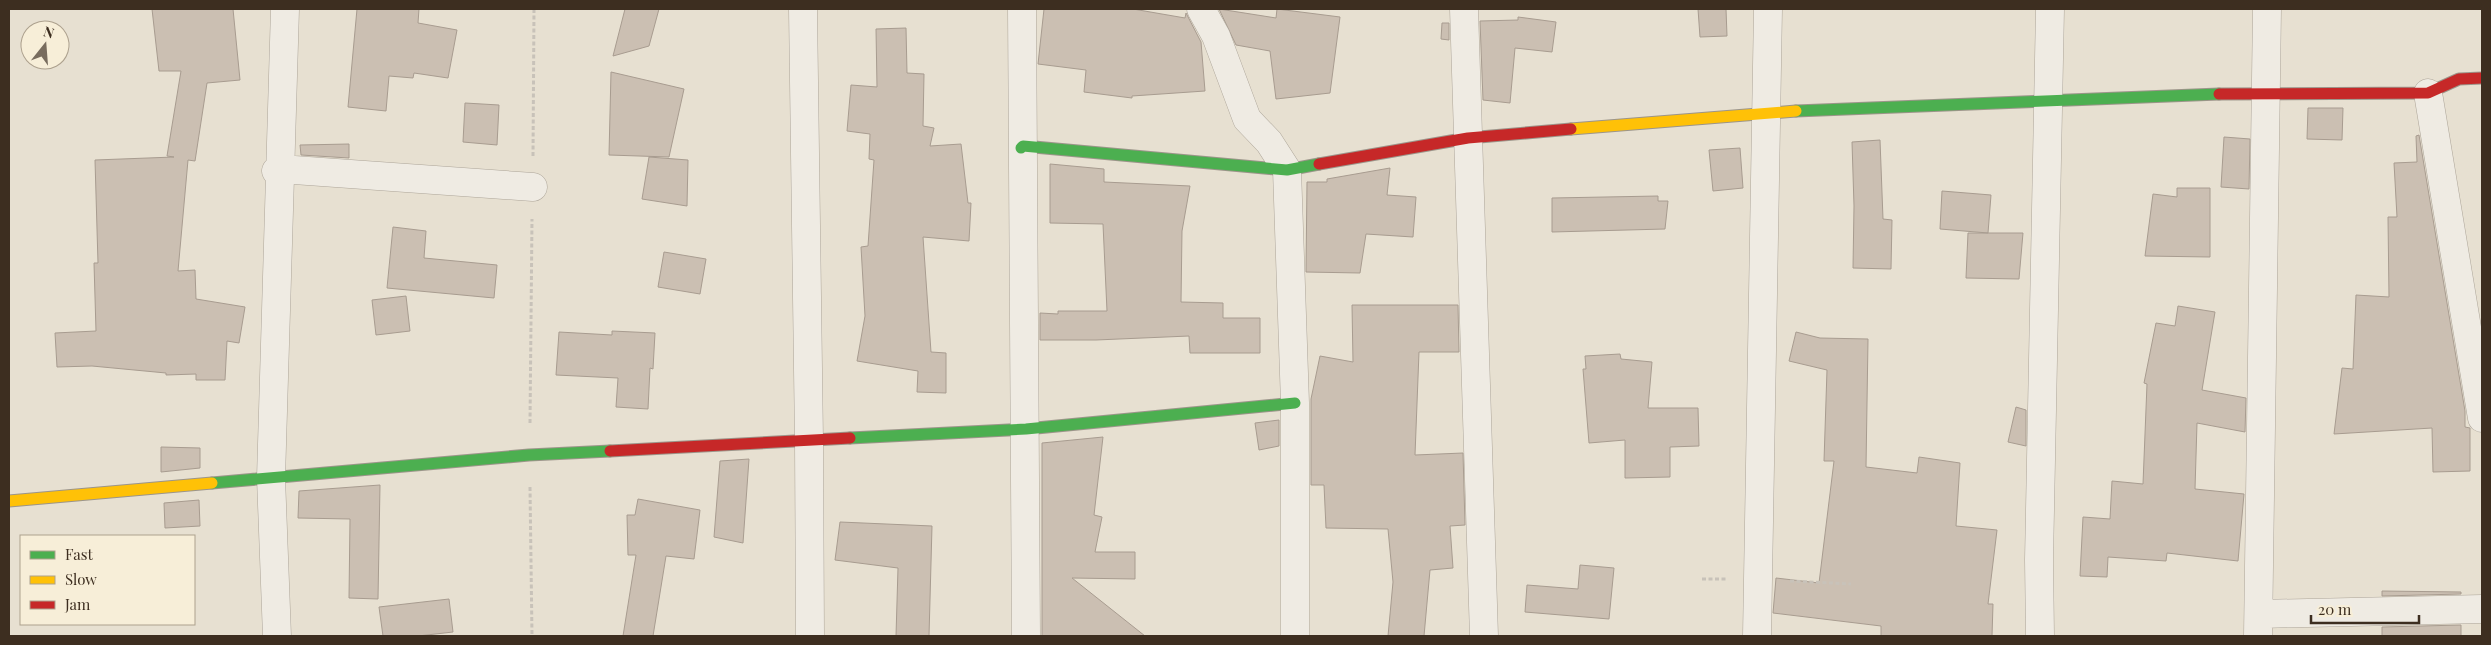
<svg xmlns="http://www.w3.org/2000/svg" width="2491" height="645" font-family="'Playfair Display',serif">
<rect width="100%" height="100%" fill="#e7e0d1"/>
<path fill="#cbbfb2" stroke="#a89c90" d="M 152,9 L 233,9 L 240,80 L 207,83 L 195,161 L 188,160 L 178,271 L 195,270 L 196,299 L 245,307 L 239,343 L 227,341 L 225,380 L 196,380 L 196,374 L 166,375 L 166,373 L 92,366 L 57,367 L 55,333 L 96,331 L 94,263 L 98,263 L 95,160 L 174,157 L 167,156 L 181,71 L 159,71 Z
M 357,9 L 419,9 L 418,23 L 457,30 L 448,78 L 414,73 L 413,78 L 389,76 L 386,111 L 348,107 Z
M 625,9 L 659,9 L 649,46 L 613,56 Z
M 1044,9 L 1133,9 L 1185,18 L 1186,13 L 1201,42 L 1205,91 L 1132,96 L 1132,98 L 1084,92 L 1086,70 L 1038,64 Z
M 1219,9 L 1276,18 L 1277,9 L 1340,17 L 1330,93 L 1276,99 L 1270,51 L 1236,45 Z
M 1698,9 L 1726,9 L 1727,36 L 1700,37 Z
M 1518,17 L 1556,22 L 1552,52 L 1515,48 L 1510,103 L 1483,100 L 1480,21 L 1518,20 Z
M 1442,23 L 1449,23 L 1449,40 L 1441,39 Z
M 906,28 L 907,73 L 924,74 L 923,126 L 934,128 L 930,146 L 961,144 L 968,203 L 971,203 L 969,241 L 923,237 L 931,352 L 946,353 L 946,393 L 917,392 L 918,371 L 857,361 L 865,316 L 861,247 L 868,246 L 874,160 L 869,159 L 870,134 L 847,131 L 851,85 L 877,87 L 876,29 Z
M 611,72 L 684,89 L 669,157 L 609,155 Z
M 465,103 L 499,105 L 497,145 L 463,142 Z
M 2308,108 L 2343,108 L 2342,140 L 2307,139 Z
M 2419,135 L 2465,411 L 2465,427 L 2470,428 L 2470,471 L 2433,472 L 2432,428 L 2334,434 L 2342,368 L 2353,369 L 2356,295 L 2389,297 L 2388,217 L 2397,217 L 2394,163 L 2417,162 L 2416,136 Z
M 2224,137 L 2250,139 L 2249,189 L 2221,187 Z
M 1880,140 L 1883,219 L 1892,220 L 1891,269 L 1853,268 L 1854,206 L 1852,142 Z
M 349,144 L 349,158 L 301,155 L 300,145 Z
M 1740,148 L 1743,188 L 1713,191 L 1709,150 Z
M 649,157 L 688,160 L 687,206 L 642,199 Z
M 1050,164 L 1104,169 L 1104,182 L 1190,186 L 1182,231 L 1181,302 L 1223,303 L 1223,318 L 1260,318 L 1260,353 L 1190,353 L 1189,336 L 1096,340 L 1040,340 L 1040,313 L 1058,314 L 1058,311 L 1107,311 L 1103,224 L 1050,223 Z
M 1390,168 L 1387,195 L 1416,197 L 1413,237 L 1366,234 L 1360,273 L 1306,272 L 1307,182 L 1327,182 L 1327,179 Z
M 2177,188 L 2210,188 L 2210,257 L 2145,256 L 2153,194 L 2177,197 Z
M 1942,191 L 1991,195 L 1988,233 L 2023,233 L 2019,279 L 1966,278 L 1968,233 L 1988,233 L 1940,229 Z
M 1658,196 L 1658,201 L 1668,201 L 1665,229 L 1552,232 L 1552,198 Z
M 393,227 L 426,231 L 424,258 L 497,265 L 494,298 L 387,288 Z
M 664,252 L 706,259 L 700,294 L 658,287 Z
M 406,296 L 410,331 L 376,335 L 372,300 Z
M 1352,305 L 1458,305 L 1459,352 L 1419,352 L 1415,455 L 1463,453 L 1465,525 L 1450,526 L 1453,568 L 1430,570 L 1424,636 L 1388,636 L 1393,582 L 1388,529 L 1326,528 L 1324,485 L 1311,485 L 1311,399 L 1320,356 L 1353,362 Z
M 2178,306 L 2215,312 L 2202,390 L 2246,398 L 2245,432 L 2197,423 L 2195,489 L 2244,494 L 2238,561 L 2167,553 L 2166,561 L 2108,557 L 2107,577 L 2080,576 L 2083,517 L 2110,519 L 2112,481 L 2143,484 L 2147,384 L 2144,383 L 2156,323 L 2175,326 Z
M 612,331 L 655,333 L 653,369 L 650,368 L 648,409 L 616,407 L 618,378 L 556,375 L 559,332 L 612,335 Z
M 1796,332 L 1820,338 L 1868,339 L 1866,467 L 1917,473 L 1919,457 L 1960,463 L 1956,526 L 1997,530 L 1988,604 L 1993,604 L 1992,636 L 1881,636 L 1881,626 L 1773,613 L 1776,578 L 1819,583 L 1834,461 L 1824,461 L 1827,370 L 1789,361 Z
M 1620,354 L 1621,359 L 1652,362 L 1648,408 L 1698,408 L 1699,446 L 1670,447 L 1670,477 L 1625,478 L 1625,440 L 1589,443 L 1583,369 L 1586,369 L 1585,356 Z
M 2016,407 L 2026,410 L 2026,446 L 2008,442 Z
M 1279,420 L 1279,446 L 1259,450 L 1255,423 Z
M 1103,437 L 1094,515 L 1102,517 L 1095,552 L 1135,552 L 1135,579 L 1072,578 L 1145,636 L 1042,636 L 1042,443 Z
M 161,447 L 200,448 L 200,468 L 161,472 Z
M 749,459 L 743,543 L 714,537 L 720,461 Z
M 380,485 L 378,599 L 349,598 L 350,519 L 298,518 L 299,491 Z
M 638,499 L 700,510 L 694,559 L 666,556 L 653,636 L 623,636 L 636,555 L 628,555 L 627,515 L 635,515 Z
M 199,500 L 200,526 L 165,528 L 164,503 Z
M 840,522 L 932,526 L 929,636 L 896,636 L 898,568 L 835,560 Z
M 1580,565 L 1614,568 L 1609,619 L 1525,612 L 1527,585 L 1578,589 Z
M 2382,591 L 2461,592 L 2461,594 L 2382,596 Z
M 449,599 L 453,632 L 418,636 L 383,636 L 379,607 Z
M 2461,625 L 2461,636 L 2382,636 L 2382,627 Z"/>
<g fill="none" stroke-linecap="round" stroke-linejoin="round">
<g stroke="#ada599" stroke-width="29">
<path id="street" d="M 803,9 L 809,441 L 810,636
M 1022,9 L 1026,636
M 1201,9 L 1216,36 L 1247,119 L 1269,142 L 1287,170 L 1295,403 L 1295,636
M 1464,9 L 1484,636
M 2428,93 L 2482,418
M 276,171 L 280,169 L 533,187
M 2259,614 L 2482,609
M 277,636 L 271,478 L 285,9
M 1757,636 L 1768,9
M 2040,636 L 2039,560 L 2050,9
M 2258,636 L 2267,9"/>
</g>
<g stroke="#9c958a" stroke-width="13">
<path id="fast" d="M 1796,111 L 2219,94
M 1021,148 L 1023,146 L 1287,170 L 1319,164
M 850,438 L 1026,429 L 1295,403
M 212,483 L 529,455 L 610,451"/>
</g>
<g stroke="#9c958a" stroke-width="13">
<path id="slow" d="M 1571,129 L 1796,111
M 9,501 L 212,483"/>
</g>
<g stroke="#9c958a" stroke-width="13">
<path id="jam" d="M 2219,94 L 2428,93 L 2459,79 L 2482,78
M 1319,164 L 1468,138 L 1571,129
M 610,451 L 850,438"/>
</g>
<path stroke="#c8c2b9" stroke-width="3" stroke-dasharray="4 2.5" stroke-linecap="butt" d="M 533,156 L 534,9
M 530,423 L 532,219
M 530,487 L 532,636
M 1702,579 L 1727,579
M 1790,581 L 1851,584"/>
<use href="#street" stroke="#efebe3" stroke-width="28"/>
<use href="#fast" stroke="#4caf50" stroke-width="11"/>
<use href="#slow" stroke="#ffc107" stroke-width="11"/>
<use href="#jam" stroke="#c62828" stroke-width="11"/>
</g>
<rect width="2491" height="645" fill="none" stroke="#3d2e20" stroke-width="20"/>
<rect x="20" y="535" width="175" height="90" fill="#f7eed8" stroke="#ada18e"/>
<rect x="30" y="551" width="25" height="8" fill="#4caf50" stroke="#ada18e"/>
<text x="65" y="560" font-size="15" fill="#3d2e20">Fast</text>
<rect x="30" y="576" width="25" height="8" fill="#ffc107" stroke="#ada18e"/>
<text x="65" y="585" font-size="15" fill="#3d2e20">Slow</text>
<rect x="30" y="601" width="25" height="8" fill="#c62828" stroke="#ada18e"/>
<text x="65" y="610" font-size="15" fill="#3d2e20">Jam</text>
<g transform="translate(45 45) rotate(17)"><circle r="24" fill="#f7eed8" stroke="#ada18e"/>
<path d="M0-4L9 19L0 12L-9 19Z" fill="#786c5e"/>
<text y="-8" font-size="14" font-weight="bold" text-anchor="middle" fill="#3d2e20">N</text>
</g>
<path d="M2311 615v8h108v-8" fill="none" stroke="#3d2e20" stroke-width="2.5"/>
<text x="2318" y="615" font-size="15" fill="#3d2e20" stroke="#f7eed8" stroke-width="4" paint-order="stroke">20 m</text>
</svg>
